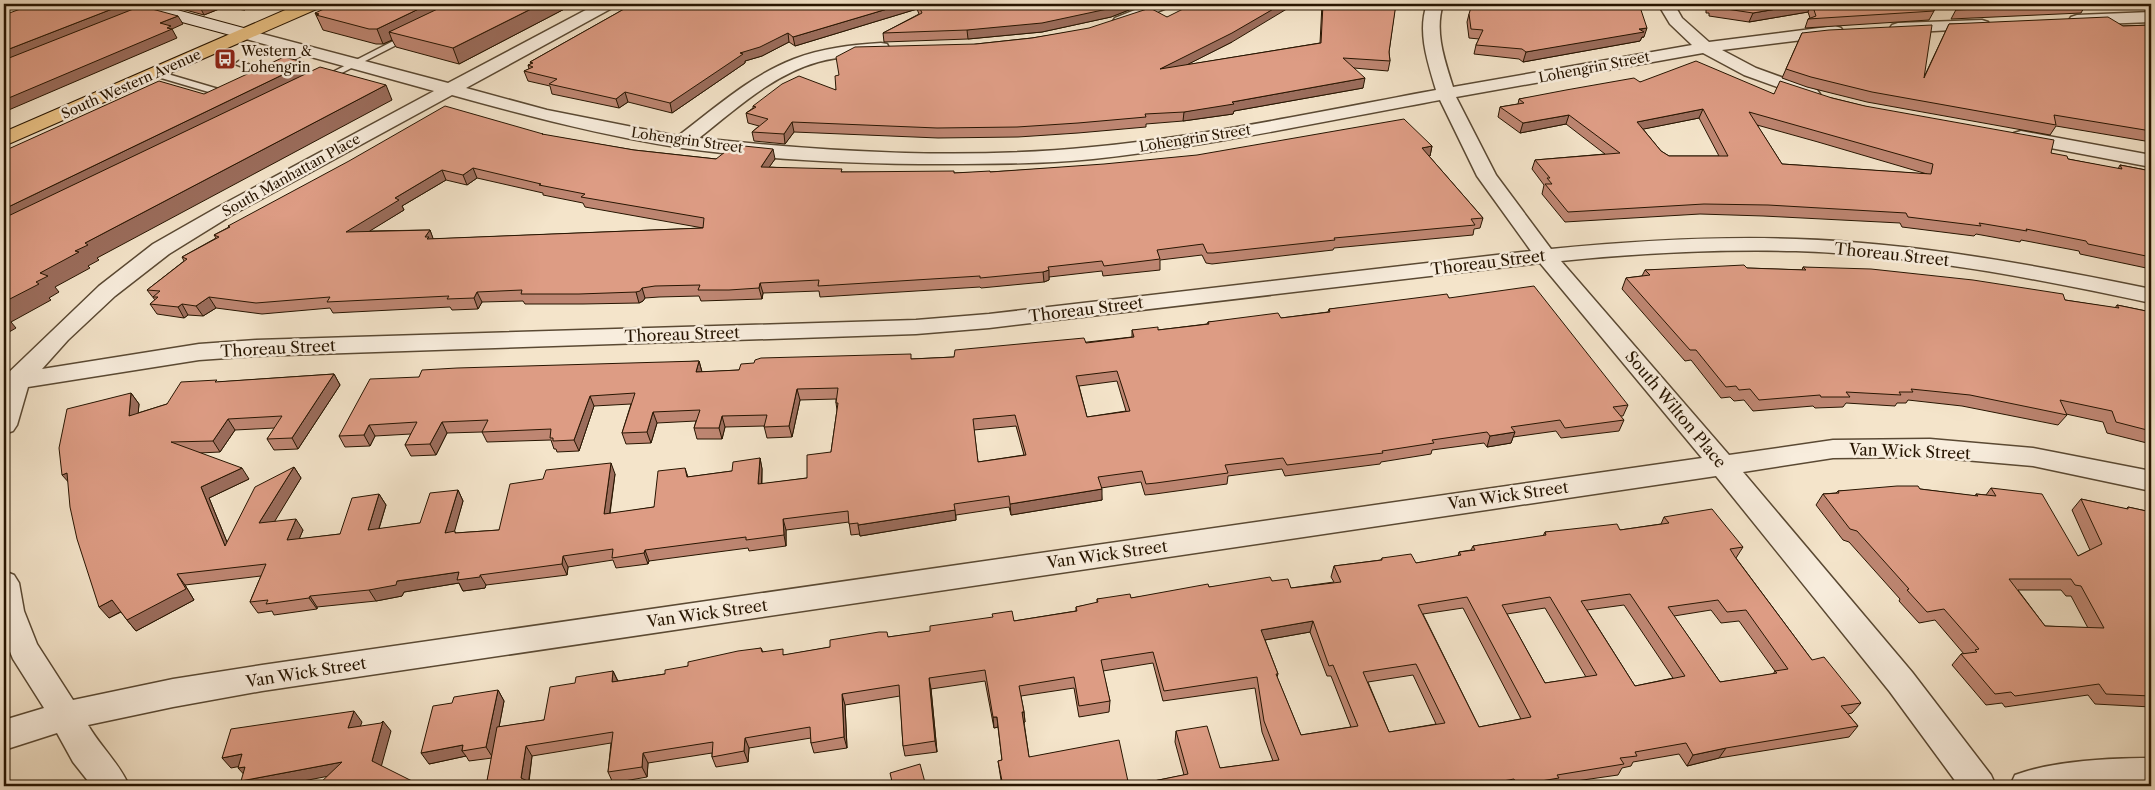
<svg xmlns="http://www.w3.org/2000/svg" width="2155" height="790" font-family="'Libre Caslon Text',serif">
<rect width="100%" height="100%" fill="#f4e4ca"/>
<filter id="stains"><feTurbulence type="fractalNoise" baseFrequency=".004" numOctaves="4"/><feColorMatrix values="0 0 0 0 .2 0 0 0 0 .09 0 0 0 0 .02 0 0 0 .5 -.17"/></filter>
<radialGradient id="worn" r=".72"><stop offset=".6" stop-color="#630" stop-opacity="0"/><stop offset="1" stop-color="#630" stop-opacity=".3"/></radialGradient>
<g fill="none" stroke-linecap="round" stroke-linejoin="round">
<g stroke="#5a4933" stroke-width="3">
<path id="lane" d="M 405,35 L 412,37 L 326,81 L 319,79 Z
M 304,49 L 311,51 L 264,75 L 235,64 L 239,61 L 263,69 Z
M 154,70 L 232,93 L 233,95 L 229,98 L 151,75 L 151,71 Z"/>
</g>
<g stroke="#5a4933" stroke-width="3">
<path id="street" d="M 597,4 L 616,4 L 614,7 L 466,88 L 547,110 L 678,136 C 715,108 750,76 794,59 C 821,48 852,45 881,43 L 887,44 L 889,48 L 887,52 C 865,57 841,55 818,62 C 772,75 736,109 699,138 C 828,152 963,160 1092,147 C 1208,136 1322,111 1436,90 C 1428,63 1417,32 1427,4 L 1443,4 C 1434,32 1445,61 1453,87 L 1692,45 L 1670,24 L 1658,4 L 1674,4 L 1682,18 L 1709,42 L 1835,26 L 1841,28 L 1843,31 L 1841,34 L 1835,36 L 1722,50 L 1756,68 L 1817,90 L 1820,94 L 1817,98 L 1811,99 L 1744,75 L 1703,53 L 1456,97 L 1496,175 L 1551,249 C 1633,241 1714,236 1796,239 C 1916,243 2034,265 2151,289 L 2151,303 C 2034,278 1915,255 1796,251 C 1717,249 1639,253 1561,261 L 1729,455 L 1833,440 L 1930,439 L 2033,448 L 2151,471 L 2151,491 L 2033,466 L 1930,457 L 1833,458 L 1743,472 L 1912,672 L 1991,775 L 1996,786 L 1959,786 L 1890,692 L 1716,476 L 262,691 L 173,707 L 88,725 C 100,746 120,764 129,786 L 92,786 L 73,762 L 57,733 L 4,750 L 4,720 L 44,708 L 13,659 L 4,637 L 4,571 L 14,575 L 19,583 L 24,611 L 37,644 L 73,700 L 173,679 L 262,665 L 1702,458 L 1540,263 L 989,328 L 916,334 L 256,356 L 199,360 L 28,387 L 17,425 L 13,431 L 4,434 L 4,377 L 99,286 L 153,244 L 218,207 L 434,91 L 239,37 L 237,34 L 239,31 L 251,31 L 448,83 ZM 452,95 C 528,116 604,136 682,148 C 768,160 856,164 943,164 C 992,164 1043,164 1093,159 C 1210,146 1325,121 1440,100 L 1477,176 L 1531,251 L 989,314 L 916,320 L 256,340 L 199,344 L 42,369 L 68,340 L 115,296 L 169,254 L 232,215 Z
M 1150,4 L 1171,4 L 1169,7 L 1127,24 L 1115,24 L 1113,21 L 1115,18 Z
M 2151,12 L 2151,22 L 2077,25 L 2071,23 L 2069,20 L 2071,17 L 2077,15 Z
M 1982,20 L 1988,22 L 1990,25 L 1988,28 L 1898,33 L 1892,31 L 1890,28 L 1892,25 L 1898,23 Z
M 2021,131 L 2151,155 L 2151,167 L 2014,141 L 2012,137 L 2014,133 Z
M 2151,758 L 2151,786 L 2010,786 L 2015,775 C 2052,761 2111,758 2151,758 Z"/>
</g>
<g stroke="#271501" stroke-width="2">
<path id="secondary" d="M 127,4 L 155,4 L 251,30 L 254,34 L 251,38 L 245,39 L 130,8 Z"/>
</g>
<g stroke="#271501" stroke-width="2">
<path id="primary" d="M 299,4 L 322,4 L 319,8 L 4,146 L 4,132 Z"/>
</g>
<use href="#lane" fill="#f8eddd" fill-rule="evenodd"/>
<use href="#street" fill="#f8eddd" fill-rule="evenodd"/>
<use href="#secondary" fill="#f8eddd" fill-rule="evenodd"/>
<use href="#primary" fill="#eac285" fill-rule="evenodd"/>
</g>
<path fill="#be8672" stroke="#271501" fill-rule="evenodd" d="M 166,4 L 260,4 L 244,10 L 224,7 L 204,15 L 167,5 Z
M 574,4 L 459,64 L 396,47 L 392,40 L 383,44 L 376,44 L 323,30 L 315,13 Z
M 633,4 L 1134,4 L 1134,8 L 1111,17 L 1042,32 L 968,39 L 884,42 L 883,33 L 919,14 L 917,9 L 795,46 L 789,42 L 762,56 L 745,61 L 745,63 L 672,113 L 628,102 L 619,108 L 552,94 L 550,86 L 528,81 L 524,71 L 529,69 L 528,65 L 531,64 L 530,62 Z
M 1322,4 L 1396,4 L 1395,8 L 1389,52 L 1390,61 L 1388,71 L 1354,68 L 1363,88 L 1234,111 L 1233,114 L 1183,121 L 1146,124 L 1146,127 L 1078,133 L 1018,137 L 938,138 L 794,132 L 785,144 L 754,141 L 752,132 L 759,126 L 748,123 L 746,113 L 753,108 L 753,106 L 836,90 L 839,75 L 976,44 L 1032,38 L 1167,17 L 1232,42 L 1186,65 L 1320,43 Z
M 1706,4 L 1935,4 L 1934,11 L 1929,20 L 1805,28 L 1808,19 L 1810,18 L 1808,12 L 1749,22 L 1709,16 L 1709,13 L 1706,13 Z
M 1959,4 L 2086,4 L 2081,13 L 1951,19 Z
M 1469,14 L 1644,37 L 1642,37 L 1640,41 L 1523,62 L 1519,59 L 1474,54 L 1476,45 L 1479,39 L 1469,38 L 1467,22 Z
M 1949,24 L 2123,26 L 2151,25 L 2151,142 L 2056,126 L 2050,135 L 1867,102 L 1807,87 L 1782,78 L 1802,33 L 1924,77 Z
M 1640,82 L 1774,94 L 1832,98 L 2051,153 L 2068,159 L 2118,169 L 2120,165 L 2151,171 L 2151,269 L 2080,254 L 2079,251 L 2021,240 L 2020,242 L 1976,234 L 1974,236 L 1902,227 L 1900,223 L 1763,216 L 1700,214 L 1565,222 L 1542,194 L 1544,185 L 1532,169 L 1535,160 L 1605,154 L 1566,124 L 1520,133 L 1498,117 L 1500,107 L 1518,104 L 1519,99 ZM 1699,118 L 1719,156 L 1669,156 L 1661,151 L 1643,129 ZM 1757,125 L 1818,142 L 1927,174 L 1782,164 Z
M 543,134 L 544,135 L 634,150 L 716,159 L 775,159 L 769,167 L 843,172 L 954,173 L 990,172 L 1432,146 L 1430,156 L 1429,156 L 1483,218 L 1480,228 L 1474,229 L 1473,235 L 1334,248 L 1333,250 L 1212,264 L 1206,263 L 1202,255 L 1160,260 L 1160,270 L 1103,276 L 1102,271 L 1049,277 L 1049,280 L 1044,282 L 981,288 L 980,287 L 820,297 L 819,291 L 763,293 L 762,299 L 732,300 L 701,301 L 699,296 L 659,297 L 645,298 L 643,301 L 639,303 L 583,304 L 525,304 L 523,301 L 482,302 L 478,309 L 452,310 L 450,307 L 333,313 L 330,308 L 262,314 L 216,308 L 203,316 L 188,315 L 184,318 L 157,314 L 150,304 L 155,300 L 147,290 L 184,261 L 182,257 L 216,238 L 214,235 L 229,227 L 228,226 ZM 477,178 L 543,193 L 543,195 L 583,203 L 585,207 L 703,228 L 433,239 L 430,230 L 369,231 L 404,210 L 402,206 L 446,180 L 467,185 Z
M 1803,267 L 2065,300 L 2115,308 L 2117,305 L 2151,312 L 2151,444 L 2107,433 L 2103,422 L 2066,414 L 2067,415 L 2058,425 L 1962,406 L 1908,400 L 1906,403 L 1897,403 L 1895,406 L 1846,403 L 1843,407 L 1815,408 L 1813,406 L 1753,411 L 1744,400 L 1734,401 L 1730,397 L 1721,398 L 1691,360 L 1685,361 L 1622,289 L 1626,278 L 1642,276 L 1645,270 L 1747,268 L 1802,270 Z
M 1449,298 L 1628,405 L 1623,416 L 1620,416 L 1624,420 L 1619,431 L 1561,438 L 1556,431 L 1513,437 L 1511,443 L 1487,447 L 1484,443 L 1432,450 L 1431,454 L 1381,462 L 1380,464 L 1285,476 L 1282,469 L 1228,476 L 1227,484 L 1155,494 L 1145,495 L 1141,482 L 1101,488 L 1102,500 L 1011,515 L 1009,507 L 956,515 L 956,520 L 860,536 L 860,534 L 851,535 L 849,522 L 818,526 L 786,530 L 786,546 L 749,551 L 748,548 L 649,561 L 648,564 L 616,568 L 613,560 L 568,567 L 567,575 L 486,585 L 485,588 L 463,591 L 459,583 L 404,592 L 402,596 L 376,601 L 317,607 L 317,609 L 274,615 L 272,611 L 258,613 L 250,602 L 261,576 L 185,585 L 194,600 L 136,631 L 127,620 L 121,612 L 109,618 L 131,393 L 139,404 L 138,413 L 167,404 L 218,382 L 334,374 L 340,385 L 298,449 L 274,450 L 267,439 L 275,428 L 235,430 L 220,452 L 199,453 L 249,479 L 209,498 L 227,542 L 294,467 L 301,478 L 274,521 L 303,530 L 299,539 L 340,534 L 379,494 L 386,505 L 379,529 L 420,523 L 458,490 L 463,501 L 454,531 L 456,533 L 499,530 L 615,474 L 610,514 L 654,507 L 685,468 L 688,477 L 732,471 L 760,458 L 762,469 L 762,484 L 807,478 L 831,452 L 837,410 L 836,403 L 836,399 L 800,400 L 792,437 L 767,438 L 764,426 L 725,427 L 722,439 L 697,439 L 694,428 L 696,421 L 657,423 L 651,443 L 626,444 L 622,433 L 631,404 L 594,406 L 579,451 L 557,452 L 556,449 L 554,449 L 551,440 L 487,442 L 482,432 L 447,433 L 436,455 L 411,456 L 405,445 L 411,434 L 375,436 L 370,446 L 345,447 L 339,436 L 419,377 L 699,361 L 702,372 L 739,370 L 912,359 L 954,357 L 1132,337 L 1132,330 L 1158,330 L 1207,324 L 1208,322 L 1281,318 L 1328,312 L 1329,309 ZM 1117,381 L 1126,411 L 1087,417 L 1079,386 ZM 1016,426 L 1024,455 L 978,462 L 974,430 Z
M 1991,488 L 2078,556 L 2090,550 L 2072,510 L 2081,499 L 2126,509 L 2128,507 L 2151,512 L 2151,707 L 2095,704 L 2088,695 L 2005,707 L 2002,703 L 1986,705 L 1952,665 L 1961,654 L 1964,654 L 1935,620 L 1919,623 L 1899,601 L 1900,599 L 1849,542 L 1843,540 L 1816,505 L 1823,494 L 1836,493 L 1838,491 L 1920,489 L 1975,496 L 1976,494 L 1986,495 ZM 2018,590 L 2061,590 L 2066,596 L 2071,596 L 2088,628 L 2045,626 Z
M 1664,517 L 1743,547 L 1736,558 L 1812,660 L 1861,703 L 1852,713 L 1848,714 L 1858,726 L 1849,737 L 1719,758 L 1687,766 L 1679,754 L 1633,762 L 1631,766 L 1622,768 L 1618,775 L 1555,784 L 1554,786 L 1002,786 L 998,761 L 1002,760 L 998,727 L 994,728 L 985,681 L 931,689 L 937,752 L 905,756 L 903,746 L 900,696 L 845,705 L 847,748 L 814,753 L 811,743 L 811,738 L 749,748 L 748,762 L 716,767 L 712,757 L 712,753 L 648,763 L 647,777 L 613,783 L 608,772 L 611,743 L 532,756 L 529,782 L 486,786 L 492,758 L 469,761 L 466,756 L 429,764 L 498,690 L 504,701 L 499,727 L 544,720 L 575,683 L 613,671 L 618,681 L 665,674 L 688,666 L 761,648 L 763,652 L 785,655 L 888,637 L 1014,621 L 1076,611 L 1076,607 L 1097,603 L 1097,599 L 1131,598 L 1209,587 L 1272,581 L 1291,588 L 1334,582 L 1331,577 L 1334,566 L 1381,560 L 1382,558 L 1416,563 L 1458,556 L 1459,552 L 1471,550 L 1473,546 L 1543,536 L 1545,532 L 1620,530 L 1661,524 ZM 1624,605 L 1673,678 L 1635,686 L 1587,610 ZM 1463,608 L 1521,719 L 1479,727 L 1423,614 ZM 1545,608 L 1586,677 L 1545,683 L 1507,614 ZM 1711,610 L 1721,623 L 1739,621 L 1775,671 L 1773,674 L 1720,682 L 1674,616 ZM 1310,632 L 1327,676 L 1331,676 L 1351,727 L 1301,735 L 1277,677 L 1278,674 L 1265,640 ZM 1153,663 L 1163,701 L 1255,688 L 1262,732 L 1273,761 L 1220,768 L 1176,731 L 1175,742 L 1184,775 L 1129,786 L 1029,757 L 1024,722 L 1025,722 L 1024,712 L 1021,696 L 1074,688 L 1079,717 L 1109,712 L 1110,701 L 1103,671 ZM 1413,675 L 1436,724 L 1389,732 L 1368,682 Z"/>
<path fill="#9b6d5c" stroke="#271501" d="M 4,4 L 23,4 L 4,11 Z
M 125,4 L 129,4 L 133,11 L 4,62 L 4,51 Z
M 207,4 L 222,4 L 224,7 L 204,15 L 200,7 Z
M 241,4 L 260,4 L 244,10 Z
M 429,4 L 465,4 L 389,32 L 392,40 L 383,44 L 377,29 Z
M 541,4 L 574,4 L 459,64 L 453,48 Z
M 904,4 L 917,4 L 917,9 L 795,46 L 793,37 Z
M 1124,4 L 1134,4 L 1134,8 L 1111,17 L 1042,32 L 968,39 L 967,30 Z
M 1282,4 L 1295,4 L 1232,42 L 1159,79 L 1160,69 Z
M 1806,4 L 1811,4 L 1808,12 L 1749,22 L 1753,13 Z
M 178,16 L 183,24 L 172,29 L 177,38 L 4,112 L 4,100 L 160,23 Z
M 1647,28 L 1644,37 L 1642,37 L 1640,41 L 1523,62 L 1526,52 Z
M 788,33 L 789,42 L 762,56 L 745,61 L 745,63 L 672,113 L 670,103 L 740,53 Z
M 307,63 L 314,78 L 4,230 L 4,209 Z
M 1365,78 L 1363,88 L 1234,111 L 1233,114 L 1183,121 L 1184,112 L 1232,102 Z
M 386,85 L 392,100 L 97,258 L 99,260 L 88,266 L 90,268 L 55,287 L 59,292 L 49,298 L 51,300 L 11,322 L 16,328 L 4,335 L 4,302 L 36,282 L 40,273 L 75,251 L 85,243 Z
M 625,92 L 628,102 L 619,108 L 616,99 Z
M 1703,109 L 1699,118 L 1634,131 L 1637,122 Z
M 1569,115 L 1566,124 L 1520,133 L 1523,123 Z
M 792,122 L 794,132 L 785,144 L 784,134 Z
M 1432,146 L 1430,156 L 1419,158 L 1422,148 Z
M 773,149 L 775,159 L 763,176 L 761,167 Z
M 473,168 L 477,178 L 467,185 L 463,175 Z
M 442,170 L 446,180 L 402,206 L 404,210 L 352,242 L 346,232 L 395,198 Z
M 430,230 L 434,241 L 432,244 L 425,237 Z
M 1049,270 L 1049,280 L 1044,282 L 1043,272 Z
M 760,283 L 763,293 L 762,299 L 759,288 Z
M 642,288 L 645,298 L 643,301 L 639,303 L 636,292 Z
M 477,292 L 482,302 L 478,309 L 474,298 Z
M 209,297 L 216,308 L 203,316 L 196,306 Z
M 182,304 L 188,315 L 184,318 L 178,307 Z
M 699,361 L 702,372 L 696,372 Z
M 334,374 L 340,385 L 298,449 L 292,438 Z
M 797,389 L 800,400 L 792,437 L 789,426 Z
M 131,393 L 139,404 L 137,427 L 129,416 Z
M 590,396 L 594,406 L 579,451 L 574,440 Z
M 653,412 L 657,423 L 651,443 L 647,432 Z
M 722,416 L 725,427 L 722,439 L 719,428 Z
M 228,419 L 235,430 L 220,452 L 213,441 Z
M 442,422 L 447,433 L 436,455 L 430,444 Z
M 369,425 L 375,436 L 370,446 L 364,435 Z
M 1515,432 L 1511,443 L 1487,447 L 1490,436 Z
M 760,458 L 762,469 L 761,495 L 758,484 Z
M 611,463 L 615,474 L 608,525 L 604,514 Z
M 294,467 L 301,478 L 267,534 L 259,523 Z
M 242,468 L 249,479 L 209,498 L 233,557 L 225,546 L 201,487 Z
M 67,473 L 71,485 L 62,475 Z
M 1102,489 L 1102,500 L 1011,515 L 1010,504 Z
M 458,490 L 463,501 L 451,544 L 445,533 Z
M 379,494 L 386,505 L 375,541 L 368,530 Z
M 955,510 L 956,520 L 860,536 L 858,525 Z
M 296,519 L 303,530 L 294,551 L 287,540 Z
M 783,519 L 786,530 L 786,546 L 784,535 Z
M 645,550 L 649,561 L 648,564 L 644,553 Z
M 563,556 L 568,567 L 567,575 L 562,564 Z
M 459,572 L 480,575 L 486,585 L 485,588 L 463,591 L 459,583 L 404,592 L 402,596 L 376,601 L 369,590 L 397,581 Z
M 177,574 L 185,585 L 194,600 L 136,631 L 127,620 Z
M 310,596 L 317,607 L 317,609 L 309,598 Z
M 112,600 L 122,611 L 109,618 L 99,607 Z
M 1313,621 L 1310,632 L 1259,641 L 1261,630 Z
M 613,671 L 618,682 L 612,682 Z
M 929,678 L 931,689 L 937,752 L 935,741 Z
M 498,690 L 504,701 L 493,758 L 486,747 Z
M 842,694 L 845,705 L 847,748 L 844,737 Z
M 354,711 L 362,722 L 356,738 L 348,728 Z
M 1022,712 L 1024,712 L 1025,722 L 1023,723 Z
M 993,717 L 997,717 L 998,727 L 994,728 Z
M 383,721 L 391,731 L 380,771 L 372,761 Z
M 745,738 L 749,748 L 748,762 L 744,751 Z
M 463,745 L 462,751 L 466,756 L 429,764 L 421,753 Z
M 526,746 L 532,756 L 528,786 L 521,778 Z
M 1726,748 L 1719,758 L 1687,766 L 1693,755 Z
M 643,753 L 648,763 L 647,777 L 642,767 Z
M 242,754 L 252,764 L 231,768 L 222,758 Z
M 342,762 L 350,772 L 277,786 L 246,786 L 241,781 Z
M 245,767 L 248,779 L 238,768 Z"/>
<path fill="#dd9c84" stroke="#271501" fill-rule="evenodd" d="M 34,4 L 125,4 L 4,51 L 4,15 Z
M 188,4 L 207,4 L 200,7 Z
M 335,4 L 429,4 L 377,29 L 369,29 L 316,15 L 319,14 L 315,13 Z
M 448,4 L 541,4 L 453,48 L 389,32 Z
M 633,4 L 904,4 L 793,37 L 788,33 L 760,47 L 740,53 L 743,54 L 670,103 L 625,92 L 616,99 L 549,84 L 557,79 L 524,71 L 533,67 L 528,65 L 533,63 L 530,62 Z
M 918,4 L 1124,4 L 1112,8 L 1042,23 L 967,30 L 883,33 L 922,13 Z
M 1193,4 L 1282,4 L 1232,33 L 1160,69 L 1321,43 L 1323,4 L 1396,4 L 1389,52 L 1390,61 L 1343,58 L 1365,78 L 1232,102 L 1234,104 L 1184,112 L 1145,114 L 1146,117 L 1078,123 L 1017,127 L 937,128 L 792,122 L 784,134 L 752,132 L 768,119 L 746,113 L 756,107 L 753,106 L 782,84 L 799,76 L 836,90 L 835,76 L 839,75 L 836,57 L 855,47 L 976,44 L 1032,38 L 1089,28 L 1150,8 L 1167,17 Z
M 1472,4 L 1639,4 L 1647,28 L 1639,29 L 1644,32 L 1526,52 L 1522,49 L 1476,45 L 1483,30 L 1471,29 L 1469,14 Z
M 1710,4 L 1709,4 L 1806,4 L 1753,13 L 1713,7 L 1713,4 Z
M 1812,4 L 1935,4 L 1934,11 L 1808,19 L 1816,16 Z
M 1959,4 L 2086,4 L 1956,10 Z
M 141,6 L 178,16 L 160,23 L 171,26 L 167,28 L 172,29 L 4,100 L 4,60 Z
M 2108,17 L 2123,26 L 2151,25 L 2151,131 L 2054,115 L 2056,125 L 1872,92 L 1811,77 L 1786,69 L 1802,33 L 1829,30 L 1932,25 L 1924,78 L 1949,24 Z
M 284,57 L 307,63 L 4,209 L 4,151 L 159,81 L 204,94 Z
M 1696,61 L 1774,94 L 1780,81 L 1832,98 L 1865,106 L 2054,140 L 2051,153 L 2067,156 L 2068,159 L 2122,169 L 2120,165 L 2151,171 L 2151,257 L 2088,244 L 2086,241 L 2026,229 L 2027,231 L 1979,223 L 1981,226 L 1908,217 L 1906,213 L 1768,205 L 1704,204 L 1568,212 L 1545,184 L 1552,184 L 1547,178 L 1550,178 L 1535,160 L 1620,153 L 1569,115 L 1523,123 L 1500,107 L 1524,103 L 1519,99 L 1566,90 L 1634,78 L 1640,82 ZM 1703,109 L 1728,156 L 1669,156 L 1661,151 L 1637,122 ZM 1749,112 L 1933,164 L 1931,174 L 1782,164 Z
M 320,67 L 386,85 L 85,243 L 88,245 L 75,251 L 79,252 L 40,273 L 48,276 L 36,282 L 39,284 L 4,302 L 4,218 Z
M 445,106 L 543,134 L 542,134 L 634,150 L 716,159 L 734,145 L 773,149 L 761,167 L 842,169 L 841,172 L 954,171 L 954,173 L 990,171 L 990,172 L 1104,164 L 1197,155 L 1404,119 L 1432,146 L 1422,148 L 1483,218 L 1471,219 L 1475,225 L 1334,238 L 1335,240 L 1213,253 L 1207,253 L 1203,244 L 1157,250 L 1160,259 L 1104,266 L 1102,261 L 1048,267 L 1049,270 L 1043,272 L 980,278 L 980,276 L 818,286 L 819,280 L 760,283 L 759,288 L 729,290 L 698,290 L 700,285 L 655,286 L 642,288 L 640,291 L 636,292 L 579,294 L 521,294 L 522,290 L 477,292 L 474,298 L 447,299 L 449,296 L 327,302 L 330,297 L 256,303 L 209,297 L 196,306 L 182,304 L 178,307 L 150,304 L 158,297 L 153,297 L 160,291 L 147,290 L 187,259 L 182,257 L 219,237 L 214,235 L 230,227 L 228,226 L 349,161 ZM 473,168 L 541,184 L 539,185 L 585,194 L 581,197 L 704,218 L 703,228 L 427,239 L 429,237 L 425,237 L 430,230 L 346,232 L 399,200 L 395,198 L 442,170 L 463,175 Z
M 1744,265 L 1747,268 L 1806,270 L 1803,267 L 1871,269 L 1973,280 L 2063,294 L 2065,300 L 2119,308 L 2117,305 L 2151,312 L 2151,431 L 2116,422 L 2112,411 L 2060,400 L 2067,415 L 1970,395 L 1911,389 L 1913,392 L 1899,392 L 1901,395 L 1846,392 L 1850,397 L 1821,397 L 1820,395 L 1759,400 L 1750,389 L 1739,390 L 1736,386 L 1726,387 L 1696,350 L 1690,350 L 1626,278 L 1650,275 L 1645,270 Z
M 1534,286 L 1628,405 L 1613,407 L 1624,420 L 1565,428 L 1560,420 L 1511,427 L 1515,432 L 1490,436 L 1487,432 L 1432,440 L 1434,443 L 1382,451 L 1383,453 L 1287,465 L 1283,458 L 1225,465 L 1228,473 L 1156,483 L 1146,484 L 1142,471 L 1098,477 L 1102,489 L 1010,504 L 1009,496 L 954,504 L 955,510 L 858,525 L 858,523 L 849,524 L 848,511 L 815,515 L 783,519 L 784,535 L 746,540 L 746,537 L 645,550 L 644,553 L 612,558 L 613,549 L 563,556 L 562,564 L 480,575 L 480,577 L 457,580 L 459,572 L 397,581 L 396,585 L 369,590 L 310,596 L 309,598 L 266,604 L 268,600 L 250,602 L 266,564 L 177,574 L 186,589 L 127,620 L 112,600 L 99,607 L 77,539 L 70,507 L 67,473 L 62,475 L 59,448 L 67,409 L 131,393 L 129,416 L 167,404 L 181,382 L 217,380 L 215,382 L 334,374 L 292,438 L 267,439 L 282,416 L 228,419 L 213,441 L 171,442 L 242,468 L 201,487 L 225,546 L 255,487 L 294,467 L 259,523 L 296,519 L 287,540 L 340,534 L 352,498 L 379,494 L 368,530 L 420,523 L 430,493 L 458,490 L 445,533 L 455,531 L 455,533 L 499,530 L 510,484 L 543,479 L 546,470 L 611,463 L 604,514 L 654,507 L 658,471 L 685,468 L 687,477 L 732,471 L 733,462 L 760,458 L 758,484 L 807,478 L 807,455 L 831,452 L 838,403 L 836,403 L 838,388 L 797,389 L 789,426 L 764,427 L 767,415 L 722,416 L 719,428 L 694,428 L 700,410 L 653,412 L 647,432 L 622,433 L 635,393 L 590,396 L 574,440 L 553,441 L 553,438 L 550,438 L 551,429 L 482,432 L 488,420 L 442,422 L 430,444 L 405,445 L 417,422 L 369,425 L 364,435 L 339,436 L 370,379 L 419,377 L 422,370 L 457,368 L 699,361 L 696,372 L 739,370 L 741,364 L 754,363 L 755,360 L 761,358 L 911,354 L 911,359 L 954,357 L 955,350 L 1084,338 L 1086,343 L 1134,337 L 1132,330 L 1158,327 L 1158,330 L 1209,324 L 1208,322 L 1278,313 L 1281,318 L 1330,312 L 1329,309 L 1447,294 L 1449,298 ZM 1117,371 L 1130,411 L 1087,417 L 1076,376 ZM 1015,415 L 1026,455 L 978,462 L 973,419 Z
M 1897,486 L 1918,486 L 1920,489 L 1978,496 L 1976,494 L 1996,496 L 1991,488 L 2042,494 L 2078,556 L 2102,544 L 2081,499 L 2128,509 L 2128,507 L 2151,512 L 2151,696 L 2106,694 L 2099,684 L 2015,696 L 2011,692 L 1995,694 L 1961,654 L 1977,652 L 1975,650 L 1979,649 L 1944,609 L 1927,612 L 1907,590 L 1909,589 L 1857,531 L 1850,529 L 1823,494 L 1839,493 L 1838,491 ZM 2009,579 L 2071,579 L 2075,585 L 2081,586 L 2104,628 L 2045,626 Z
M 1712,509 L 1743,547 L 1730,549 L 1735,557 L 1812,660 L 1824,657 L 1861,703 L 1841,706 L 1858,726 L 1726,748 L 1693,755 L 1686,743 L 1635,752 L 1637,756 L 1620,758 L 1624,764 L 1557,775 L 1559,778 L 1517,785 L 1514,779 L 1476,786 L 1003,786 L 998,761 L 1002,760 L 997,717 L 993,717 L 985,670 L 929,678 L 935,741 L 903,746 L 899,685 L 842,694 L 844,737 L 811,743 L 810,727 L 745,738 L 744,751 L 712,757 L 713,742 L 643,753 L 642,767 L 608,772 L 613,732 L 526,746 L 521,778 L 538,786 L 486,786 L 497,727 L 544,720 L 550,687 L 575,683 L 576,677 L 613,671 L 612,682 L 665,674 L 665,670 L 688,666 L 688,662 L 738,651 L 761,648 L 762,652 L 783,649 L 783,655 L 830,647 L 830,640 L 879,632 L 887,632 L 888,637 L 930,631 L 930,626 L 993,617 L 992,614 L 1012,611 L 1014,621 L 1077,611 L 1076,607 L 1098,602 L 1097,599 L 1130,594 L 1131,598 L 1208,584 L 1209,587 L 1270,577 L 1272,581 L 1288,579 L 1291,588 L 1341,582 L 1334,566 L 1382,560 L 1382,558 L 1411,554 L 1416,563 L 1461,555 L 1459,552 L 1475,550 L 1473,546 L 1546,535 L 1545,532 L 1617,524 L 1620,530 L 1669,523 L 1664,517 ZM 1630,594 L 1685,676 L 1635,686 L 1581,601 ZM 1467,597 L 1531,717 L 1479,727 L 1418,605 ZM 1550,597 L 1597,675 L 1545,683 L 1502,605 ZM 1718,600 L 1727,612 L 1746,610 L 1788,669 L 1775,671 L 1777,673 L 1720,682 L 1668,607 ZM 1313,621 L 1329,666 L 1333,665 L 1358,726 L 1301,735 L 1276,674 L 1278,674 L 1261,630 ZM 1153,652 L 1164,691 L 1257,677 L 1264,721 L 1279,760 L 1220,768 L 1207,726 L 1176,731 L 1188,774 L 1129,786 L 1119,740 L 1029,757 L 1022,712 L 1024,712 L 1019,686 L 1074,677 L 1079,706 L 1110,701 L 1101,660 ZM 1416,664 L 1445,723 L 1389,732 L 1363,672 Z
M 498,690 L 486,747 L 462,751 L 463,745 L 421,753 L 433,706 L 452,703 L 454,697 Z
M 354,711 L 348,728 L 381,723 L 383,721 L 372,761 L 422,786 L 317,786 L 342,762 L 241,781 L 245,767 L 238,768 L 242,754 L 222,758 L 231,729 Z
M 920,764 L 926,786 L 893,786 L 890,773 Z"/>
<defs>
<g id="bus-square" transform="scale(1.125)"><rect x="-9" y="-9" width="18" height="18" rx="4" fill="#8f2418" stroke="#f8eddd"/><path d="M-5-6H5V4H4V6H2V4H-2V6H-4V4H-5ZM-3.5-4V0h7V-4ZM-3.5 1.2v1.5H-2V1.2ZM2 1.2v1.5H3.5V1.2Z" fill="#fff"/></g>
</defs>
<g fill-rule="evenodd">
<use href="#bus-square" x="225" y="59"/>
</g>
<g text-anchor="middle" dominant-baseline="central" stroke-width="5" stroke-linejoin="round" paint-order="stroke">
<g font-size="14" fill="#271501" stroke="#f8eddd" text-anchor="start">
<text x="241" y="51">Western &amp;<tspan x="241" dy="16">Lohengrin</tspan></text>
</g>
<g font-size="14" fill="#271501" stroke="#f8eddd">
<text transform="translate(1594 67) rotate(-11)">Lohengrin Street</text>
<text transform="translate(131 84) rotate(-24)">South Western Avenue</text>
<text transform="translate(1195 138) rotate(-9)">Lohengrin Street</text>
<text transform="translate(687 140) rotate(8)">Lohengrin Street</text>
<text transform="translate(291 175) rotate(-29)">South Manhattan Place</text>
</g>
<g font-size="16" fill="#271501" stroke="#f8eddd">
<text transform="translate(1892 254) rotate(6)">Thoreau Street</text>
<text transform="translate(1488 262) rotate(-7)">Thoreau Street</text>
<text transform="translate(1086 309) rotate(-7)">Thoreau Street</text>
<text transform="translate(682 334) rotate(-2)">Thoreau Street</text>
<text transform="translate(278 348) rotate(-3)">Thoreau Street</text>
<text transform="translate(1676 409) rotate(50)">South Wilton Place</text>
<text transform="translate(1910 451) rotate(2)">Van Wick Street</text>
<text transform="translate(1508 495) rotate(-8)">Van Wick Street</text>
<text transform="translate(1107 554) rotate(-8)">Van Wick Street</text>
<text transform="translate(707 613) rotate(-8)">Van Wick Street</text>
<text transform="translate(306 672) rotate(-9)">Van Wick Street</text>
</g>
</g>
<rect width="2155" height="790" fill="none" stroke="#f4e4ca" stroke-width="20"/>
<rect x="5" y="5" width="2145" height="780" fill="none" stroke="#271501" stroke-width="2.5"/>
<rect x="10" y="10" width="2135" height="770" fill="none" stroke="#271501"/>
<rect width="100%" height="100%" filter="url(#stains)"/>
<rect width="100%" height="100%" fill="url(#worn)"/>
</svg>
